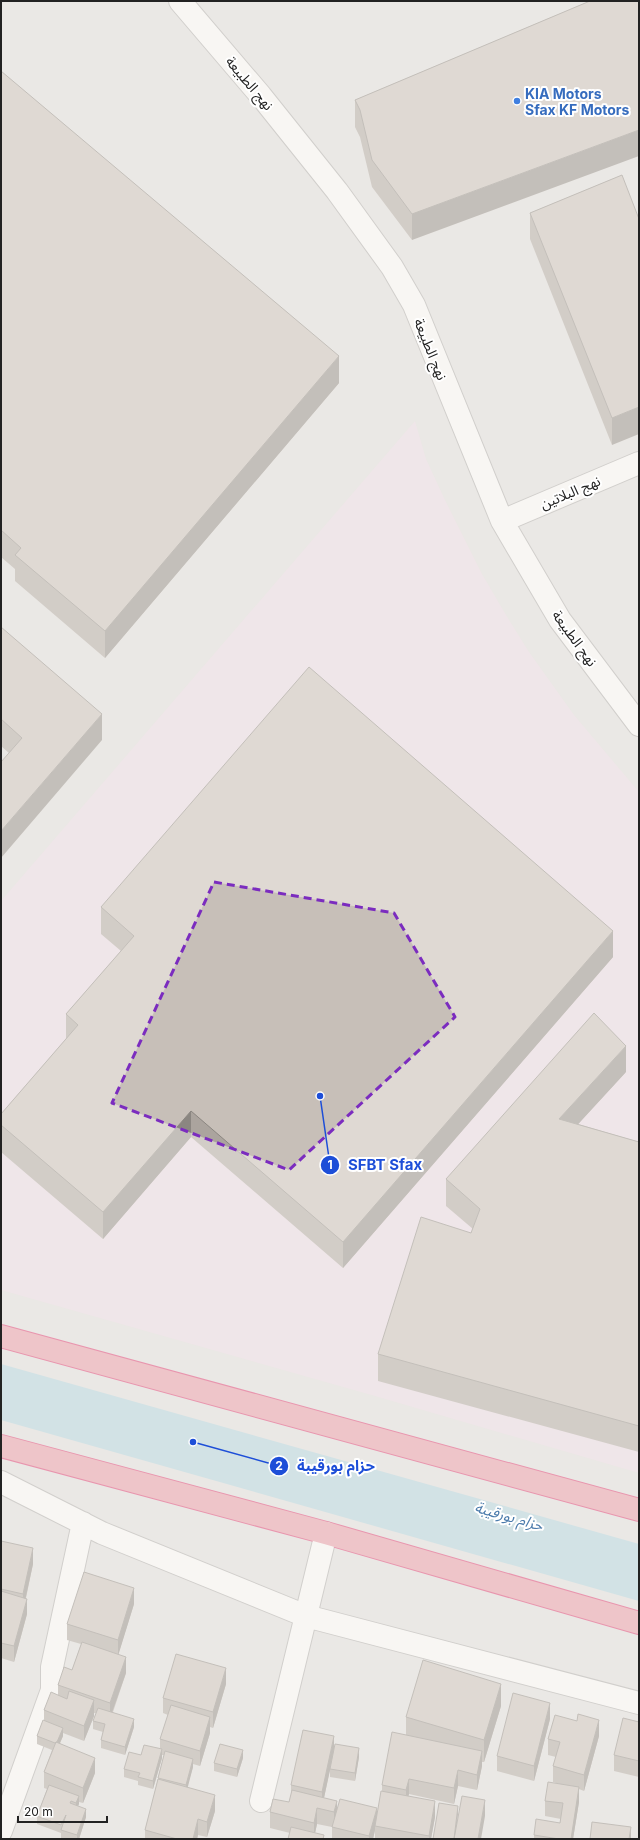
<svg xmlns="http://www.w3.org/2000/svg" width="640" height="1840" font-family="Inter,'Noto Sans Arabic',sans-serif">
<rect width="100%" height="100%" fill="#f2efe9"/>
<path fill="#e0dfdf" d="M 1,1 L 639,1 L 639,1839 L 1,1839 Z"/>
<path fill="#ebdbe8" d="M 415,421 L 426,459 L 444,498 L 482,574 L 506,615 L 529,652 L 574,715 L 639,792 L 639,1473 L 375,1396 L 1,1290 L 1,901 Z"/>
<path fill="#aad3df" d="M 1,1364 L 639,1544 L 639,1601 L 1,1420 Z"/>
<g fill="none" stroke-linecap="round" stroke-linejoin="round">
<g stroke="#a9a9a9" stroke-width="24">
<path id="minor" d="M 180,1 L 261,96 L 337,191 L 392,267 L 414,305 L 502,521 L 560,620 L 639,725
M 502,521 L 639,463
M 1,1482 L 102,1533 L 306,1616 L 639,1703
M 261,1801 L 326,1533
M 1,1831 L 52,1690 L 52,1667 L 83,1523"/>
</g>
<g stroke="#dc2a67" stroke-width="24">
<path id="highway" d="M 1,1336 L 639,1510
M 1,1446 L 326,1533 L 639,1623"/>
</g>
<use href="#minor" stroke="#fff" stroke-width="22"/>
<use href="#highway" stroke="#e892a2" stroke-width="22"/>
</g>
<path fill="#aba49e" d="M 590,1 L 412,240 L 372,187 L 360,137 L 355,127 L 355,100 Z
M 1,71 L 339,383 L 105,658 L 15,581 L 15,569 L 1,557 Z
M 622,175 L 612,445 L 530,239 L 530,213 Z
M 1,627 L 102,740 L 9,753 L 1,746 Z
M 101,907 L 613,957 L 343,1268 L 191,1137 L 103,1239 L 1,1152 L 1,1114 L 66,1039 L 66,1014 L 121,951 L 101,934 Z
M 626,1072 L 578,1124 L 639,1142 L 639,1452 L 378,1381 L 378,1354 L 471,1233 L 473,1229 L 446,1206 L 446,1179 Z
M 1,1541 L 33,1564 L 26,1598 L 27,1614 L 14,1662 L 1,1658 Z
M 134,1604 L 118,1655 L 126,1673 L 113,1712 L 134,1727 L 125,1755 L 101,1748 L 101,1740 L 103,1732 L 93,1729 L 93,1721 L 96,1713 L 94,1713 L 94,1716 L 84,1741 L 63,1733 L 63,1736 L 60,1743 L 95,1773 L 83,1803 L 79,1802 L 78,1806 L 86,1817 L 79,1839 L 64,1839 L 61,1838 L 61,1833 L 37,1824 L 37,1816 L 47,1789 L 44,1788 L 44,1772 L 52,1750 L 37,1744 L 37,1736 L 44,1721 L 44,1710 L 58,1695 L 58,1685 L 72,1670 L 81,1644 L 67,1640 L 67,1624 Z
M 226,1684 L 213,1728 L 210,1727 L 210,1733 L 200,1766 L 193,1764 L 193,1767 L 187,1787 L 215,1811 L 207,1837 L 198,1835 L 197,1839 L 145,1839 L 145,1830 L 164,1755 L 162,1755 L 162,1758 L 153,1789 L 138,1785 L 138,1781 L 124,1777 L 124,1769 L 141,1755 L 160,1749 L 160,1739 L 168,1715 L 163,1713 L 163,1698 Z
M 501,1706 L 484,1762 L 482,1762 L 482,1766 L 477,1790 L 458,1786 L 454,1804 L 409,1794 L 408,1796 L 435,1817 L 431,1839 L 375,1839 L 375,1830 L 373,1839 L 332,1839 L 332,1827 L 317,1824 L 315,1833 L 324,1839 L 290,1833 L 270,1828 L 270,1812 L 289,1802 L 291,1795 L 291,1785 L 334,1750 L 359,1757 L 355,1781 L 330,1777 L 330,1769 L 331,1764 L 324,1798 L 337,1811 L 377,1816 L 382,1791 L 382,1785 L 406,1735 L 406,1717 Z
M 550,1719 L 534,1781 L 497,1771 L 497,1756 Z
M 639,1722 L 639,1777 L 614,1771 L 614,1755 Z
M 599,1736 L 584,1791 L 579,1789 L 579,1802 L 573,1839 L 534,1839 L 534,1835 L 560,1823 L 561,1819 L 545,1816 L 545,1801 L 559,1784 L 553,1782 L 553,1766 L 556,1757 L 548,1755 L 548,1739 Z
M 243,1758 L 237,1777 L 214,1771 L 214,1763 Z"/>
<path fill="#8b8681" d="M 639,130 L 639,156 L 412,240 L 412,214 Z
M 339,356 L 339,383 L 105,658 L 105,631 Z
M 639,407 L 639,434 L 612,445 L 612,418 Z
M 102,714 L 102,740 L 1,858 L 1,831 Z
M 613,931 L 613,957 L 343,1268 L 343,1242 Z
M 626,1046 L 626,1072 L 559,1145 L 559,1119 Z
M 191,1111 L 191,1137 L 103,1239 L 103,1212 Z
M 33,1548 L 33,1564 L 23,1610 L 23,1594 Z
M 134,1588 L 134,1604 L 118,1656 L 118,1640 Z
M 27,1599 L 27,1614 L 14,1662 L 14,1646 Z
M 126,1657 L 126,1673 L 110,1718 L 110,1703 Z
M 226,1668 L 226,1684 L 213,1728 L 213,1712 Z
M 501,1684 L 501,1706 L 484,1762 L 484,1740 Z
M 94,1700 L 94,1716 L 84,1741 L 84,1726 Z
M 550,1703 L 550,1719 L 534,1781 L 534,1766 Z
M 210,1717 L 210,1733 L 200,1766 L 200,1751 Z
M 134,1719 L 134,1727 L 125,1755 L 125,1747 Z
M 599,1720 L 599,1736 L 584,1791 L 584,1775 Z
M 63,1728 L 63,1736 L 56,1752 L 56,1744 Z
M 334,1736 L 334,1752 L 322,1807 L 322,1792 Z
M 359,1748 L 359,1757 L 355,1781 L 355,1773 Z
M 162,1749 L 162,1758 L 153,1789 L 153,1781 Z
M 243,1750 L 243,1758 L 237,1777 L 237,1769 Z
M 482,1751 L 482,1766 L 477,1790 L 477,1775 Z
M 95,1758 L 95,1773 L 83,1803 L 83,1788 Z
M 193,1759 L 193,1767 L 186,1794 L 186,1785 Z
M 458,1770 L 458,1786 L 454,1804 L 454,1788 Z
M 409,1779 L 409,1794 L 406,1806 L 406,1790 Z
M 579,1787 L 579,1802 L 573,1839 L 571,1839 Z
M 215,1795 L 215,1811 L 207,1837 L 207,1822 Z
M 79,1796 L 79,1804 L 76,1811 L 76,1803 Z
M 485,1800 L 485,1816 L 481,1839 L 478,1839 Z
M 337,1801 L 337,1817 L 334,1828 L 334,1812 Z
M 435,1801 L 435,1817 L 431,1839 L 429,1839 L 429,1836 Z
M 458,1806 L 458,1814 L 455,1839 L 454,1839 Z
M 317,1808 L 317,1824 L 314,1838 L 314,1823 Z
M 377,1808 L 377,1824 L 375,1826 L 375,1830 L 373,1839 L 369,1839 L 369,1836 Z
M 86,1809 L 86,1817 L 79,1839 L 77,1839 L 77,1835 Z
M 198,1819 L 198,1835 L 197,1839 L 193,1839 Z
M 631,1827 L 631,1839 L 629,1839 Z"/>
<path fill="#c7bfb8" stroke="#8b8681" d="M 590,1 L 639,1 L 639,130 L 412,214 L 372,160 L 360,110 L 355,100 Z
M 1,71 L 339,356 L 105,631 L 15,555 L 21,548 L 1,530 Z
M 622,175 L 639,219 L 639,407 L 612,418 L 530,213 Z
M 1,627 L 102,714 L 1,831 L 1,762 L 22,738 L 1,719 Z
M 309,667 L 613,931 L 343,1242 L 191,1111 L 103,1212 L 1,1125 L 1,1114 L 78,1025 L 66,1014 L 134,936 L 101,907 Z
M 594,1013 L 626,1046 L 559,1119 L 639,1142 L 639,1426 L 378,1354 L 421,1217 L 471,1233 L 480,1209 L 446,1179 Z
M 1,1541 L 33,1548 L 23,1594 L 1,1589 Z
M 84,1572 L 134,1588 L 118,1640 L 67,1624 Z
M 1,1591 L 27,1599 L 14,1646 L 1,1643 Z
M 82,1642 L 126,1657 L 110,1703 L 58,1685 L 64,1667 L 72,1670 Z
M 176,1654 L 226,1668 L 213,1712 L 163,1698 Z
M 423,1660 L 501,1684 L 484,1740 L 406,1717 Z
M 69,1691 L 94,1700 L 84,1726 L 44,1710 L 51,1692 L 67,1699 Z
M 513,1693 L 550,1703 L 534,1766 L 497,1756 Z
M 171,1705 L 210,1717 L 200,1751 L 160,1739 Z
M 98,1708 L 134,1719 L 125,1747 L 101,1740 L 105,1724 L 93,1721 Z
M 578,1714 L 599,1720 L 584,1775 L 553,1766 L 560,1742 L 548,1739 L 555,1715 L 577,1721 Z
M 623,1718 L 639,1722 L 639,1761 L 614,1755 Z
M 43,1720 L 63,1728 L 57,1742 L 56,1742 L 55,1743 L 37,1736 Z
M 303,1730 L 334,1736 L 322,1792 L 291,1785 Z
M 392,1732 L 482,1751 L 477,1775 L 458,1770 L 454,1788 L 409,1779 L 406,1790 L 382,1785 Z
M 56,1742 L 95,1758 L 83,1788 L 44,1772 Z
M 220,1744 L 243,1750 L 237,1769 L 214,1763 Z
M 335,1744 L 359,1748 L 355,1773 L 330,1769 Z
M 144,1745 L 162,1749 L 153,1781 L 138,1777 L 140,1773 L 124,1769 L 129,1752 L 141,1755 Z
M 165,1751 L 193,1759 L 186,1785 L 158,1778 Z
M 158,1779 L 215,1795 L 207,1822 L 198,1819 L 193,1839 L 177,1839 L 145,1830 Z
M 548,1782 L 579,1787 L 571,1839 L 559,1839 L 534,1835 L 536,1819 L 560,1823 L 563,1803 L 545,1801 Z
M 49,1785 L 79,1796 L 76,1803 L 71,1801 L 70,1803 L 86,1809 L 77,1835 L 61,1830 L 66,1815 L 61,1825 L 37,1816 Z
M 292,1790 L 337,1801 L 334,1812 L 317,1808 L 314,1823 L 270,1812 L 273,1799 L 289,1802 Z
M 381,1791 L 435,1801 L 429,1836 L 375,1826 Z
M 462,1796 L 485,1800 L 478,1839 L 454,1839 Z
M 340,1799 L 377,1808 L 369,1836 L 332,1827 Z
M 439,1803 L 458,1806 L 454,1839 L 433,1839 Z
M 592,1822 L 631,1827 L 629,1839 L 590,1839 Z
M 291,1827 L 324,1835 L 323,1839 L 288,1839 Z"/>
<path d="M0 0H640V1840H0ZM 214,882 L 394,913 L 455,1017 L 289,1170 L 112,1103 Z" fill="#f2efe9" fill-opacity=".55" fill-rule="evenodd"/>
<path fill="none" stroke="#7b2cbf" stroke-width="3" stroke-dasharray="8 5" stroke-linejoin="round" d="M 214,882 L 394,913 L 455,1017 L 289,1170 L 112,1103 Z"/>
<circle fill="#3f7fe0" stroke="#fff" stroke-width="1.5" cx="517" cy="101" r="4"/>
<g text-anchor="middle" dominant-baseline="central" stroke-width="4" stroke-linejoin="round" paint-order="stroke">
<g font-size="14" fill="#222" stroke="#fff">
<text transform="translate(250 83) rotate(50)">نهج الطبيعة</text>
<text transform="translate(431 349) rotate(68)">نهج الطبيعة</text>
<text transform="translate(570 492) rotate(-23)">نهج البلاتين</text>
<text transform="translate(575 638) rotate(54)">نهج الطبيعة</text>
</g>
<g font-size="14" font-weight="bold" fill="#366cbe" stroke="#fff" text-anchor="start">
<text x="525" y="93">KIA Motors<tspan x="525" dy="16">Sfax KF Motors</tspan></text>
</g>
<g font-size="15" font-style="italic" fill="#4a7aab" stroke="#fff">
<text transform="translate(509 1516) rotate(16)">حزام بورقيبة</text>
</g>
</g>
<path fill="none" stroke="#1d4ed8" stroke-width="1.5" d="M320 1096L330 1165M193 1442L279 1466"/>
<g fill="#1d4ed8" stroke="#fff" stroke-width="1.5">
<circle cx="320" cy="1096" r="4"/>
<circle cx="193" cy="1442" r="4"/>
<circle cx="330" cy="1165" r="10"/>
<circle cx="279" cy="1466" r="10"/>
</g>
<g font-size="12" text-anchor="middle" font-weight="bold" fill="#fff">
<text x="330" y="1169">1</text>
<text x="279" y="1470">2</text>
</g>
<g font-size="15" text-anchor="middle" font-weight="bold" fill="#1d4ed8" stroke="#fff" stroke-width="4" stroke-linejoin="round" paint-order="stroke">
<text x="385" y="1170">SFBT Sfax</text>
<text x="336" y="1471">حزام بورقيبة</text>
</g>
<rect width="640" height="1840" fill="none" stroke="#222222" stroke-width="4"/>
<path d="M18 1816v6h89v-6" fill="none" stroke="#222222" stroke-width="2"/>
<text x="24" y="1816" font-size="12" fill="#222222" stroke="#ffffff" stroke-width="3" paint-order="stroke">20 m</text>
</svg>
